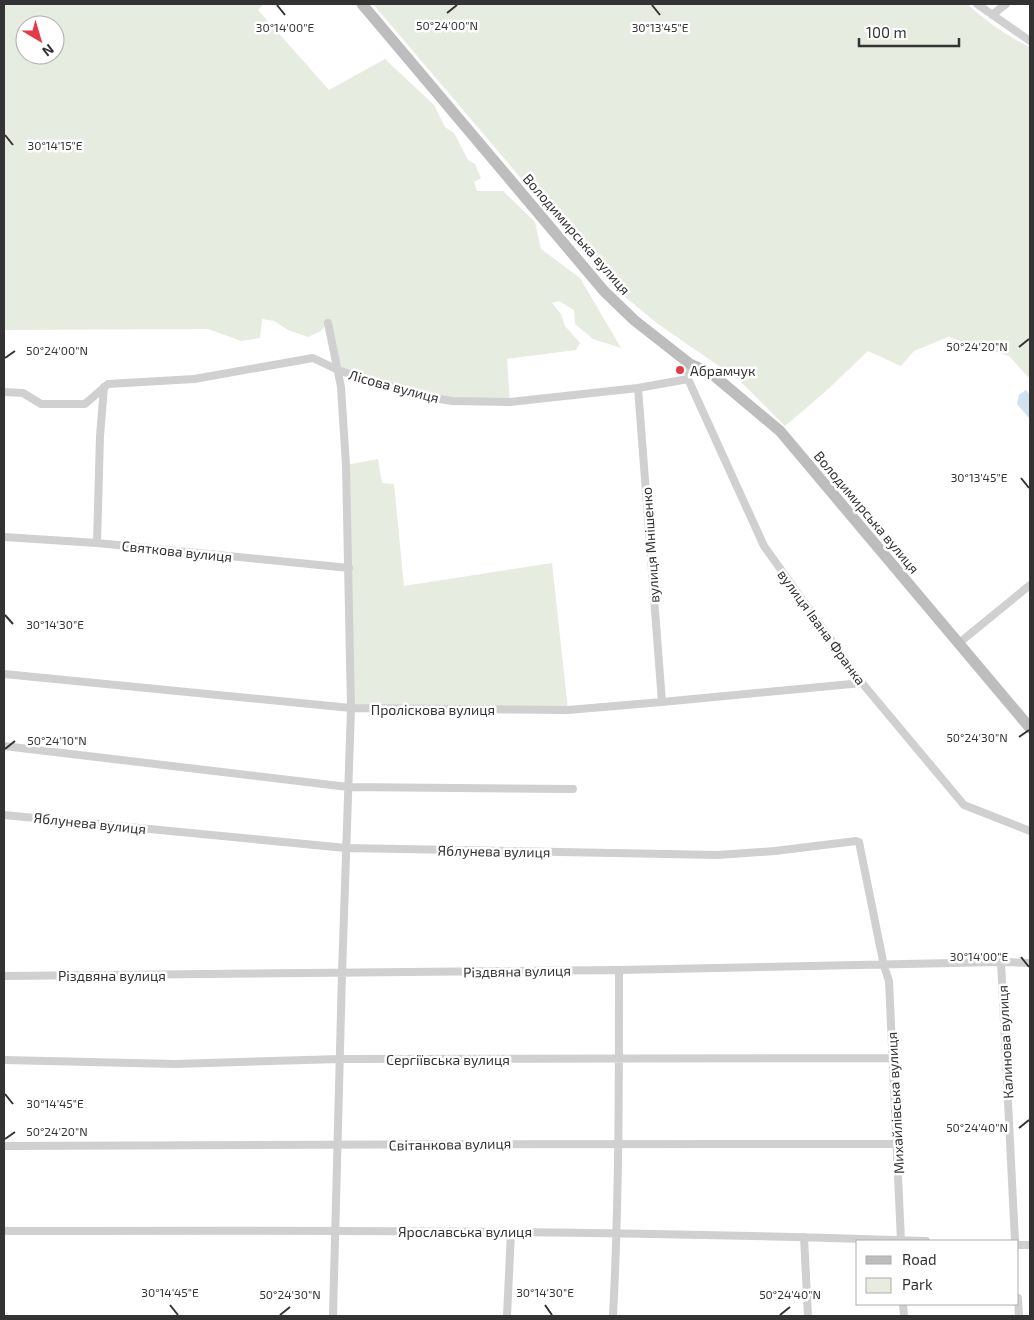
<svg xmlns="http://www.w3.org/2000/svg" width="1034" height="1320" font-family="'Exo 2',sans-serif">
<rect width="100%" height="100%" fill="#fff"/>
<path fill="#e6ecdf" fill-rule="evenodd" d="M 4,4 L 264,4 L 258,10 L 329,90 L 385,59 L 434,105 L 445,127 L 454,133 L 468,160 L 475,164 L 481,178 L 474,182 L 477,191 L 503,191 L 535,222 L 541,249 L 580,278 L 621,348 L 593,339 L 575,324 L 574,310 L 559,301 L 552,303 L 561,314 L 565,326 L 580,343 L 576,350 L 507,359 L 510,402 L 452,401 L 338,370 L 327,324 L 321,331 L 308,337 L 288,330 L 274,321 L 262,319 L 260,338 L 241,341 L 208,329 L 4,330 ZM 25,25 L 55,25 L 55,55 L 25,55 Z
M 373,4 L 967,4 C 986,21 1007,36 1030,47 L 1030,379 L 1009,356 L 948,337 L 914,351 L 901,366 L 868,351 L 825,392 L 785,426 L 739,380 L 658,324 L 624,296 L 615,280 L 604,276 Z
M 378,459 L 382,483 L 394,484 L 404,586 L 552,563 L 568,710 L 351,708 L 346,465 Z"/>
<path fill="#cfe2ee" d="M 1026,390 L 1030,395 L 1030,419 L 1017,404 L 1019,395 Z"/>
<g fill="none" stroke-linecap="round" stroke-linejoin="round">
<path stroke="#d0d0d0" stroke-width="8" d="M 977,4 L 1030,41
M 992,15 L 1006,4
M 328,323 L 341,387 L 346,465 L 351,708 L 342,974 L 333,1316
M 690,364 L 688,379 L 764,546 L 862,683 L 964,805 L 1030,831
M 638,388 L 662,702
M 4,392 L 23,393 L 41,404 L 85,404 L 108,384 L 194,379 L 313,358 L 338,370 L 368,380 L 427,397 L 452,401 L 510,402 L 638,388 L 688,379
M 4,537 L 97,543 L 349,568
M 97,543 L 100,436 L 104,387
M 959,643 L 1030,585
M 4,674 L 351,708 L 568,710 L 662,702 L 862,683
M 4,746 L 348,787 L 573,789
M 4,815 L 346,848 L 717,855 L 775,851 L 856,841 L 859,842 L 884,966 L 889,981 L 901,1241
M 1001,962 L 1015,1241
M 4,976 L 619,970 L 1001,962 L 1030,963
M 4,1060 L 175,1064 L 340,1059 L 893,1058
M 4,1146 C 301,1146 599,1142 896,1144
M 4,1231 C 311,1230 619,1230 926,1241
M 804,1237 L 808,1316
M 1018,1245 L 1030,1245
M 1018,1298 L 1019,1316
M 903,1304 L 904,1316
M 507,1316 L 511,1232
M 613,1316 C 619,1201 619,1086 619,970"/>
<path stroke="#bdbdbd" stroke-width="11" d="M 362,4 L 604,291 L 634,320 L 690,364 L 712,374 L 780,431 L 1030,728"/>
</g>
<path fill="none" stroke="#333" stroke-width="2" d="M 277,5 L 285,15M 652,5 L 660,15M 447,13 L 457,5M 5,135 L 13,145M 1019,347 L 1029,339M 5,358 L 15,351M 1021,478 L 1029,488M 5,615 L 13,624M 1019,737 L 1029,730M 5,749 L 15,741M 1021,957 L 1029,967M 5,1094 L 13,1104M 1019,1128 L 1029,1120M 5,1139 L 15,1132M 170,1305 L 178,1315M 545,1305 L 552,1315M 280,1315 L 290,1307M 780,1315 L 790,1307"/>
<circle fill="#e63946" stroke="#fff" stroke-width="2" cx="680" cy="370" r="5"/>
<g text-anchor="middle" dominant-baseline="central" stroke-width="5" stroke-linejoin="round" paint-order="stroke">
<g font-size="14" fill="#333" stroke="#fff">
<text transform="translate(577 234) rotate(49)">Володимирська вулиця</text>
<text transform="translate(394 386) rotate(15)">Лісова вулиця</text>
<text transform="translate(867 512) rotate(50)">Володимирська вулиця</text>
<text transform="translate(650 545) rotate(-94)">вулиця Мнішенко</text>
<text transform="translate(177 551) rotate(6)">Святкова вулиця</text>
<text transform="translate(822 627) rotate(54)">вулиця Івана Франка</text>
<text x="433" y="709">Проліскова вулиця</text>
<text transform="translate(90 823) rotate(6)">Яблунева вулиця</text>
<text transform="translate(494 851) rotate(1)">Яблунева вулиця</text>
<text transform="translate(517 971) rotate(-1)">Різдвяна вулиця</text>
<text x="112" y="975">Різдвяна вулиця</text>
<text transform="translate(1005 1042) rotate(-93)">Калинова вулиця</text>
<text x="448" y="1059">Сергіївська вулиця</text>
<text transform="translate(895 1103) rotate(-93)">Михайлівська вулиця</text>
<text transform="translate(450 1144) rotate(-1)">Світанкова вулиця</text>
<text x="465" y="1231">Ярославська вулиця</text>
</g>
<g font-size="14" fill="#333" stroke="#fff" text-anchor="start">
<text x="690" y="370">Абрамчук</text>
</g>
</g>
<g font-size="12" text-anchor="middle" fill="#333" stroke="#fff" stroke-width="5" stroke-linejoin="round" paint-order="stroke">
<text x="447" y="30">50°24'00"N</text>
<text x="285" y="32">30°14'00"E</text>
<text x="660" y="32">30°13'45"E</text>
<text x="55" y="150">30°14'15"E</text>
<text x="977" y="351">50°24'20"N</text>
<text x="57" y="355">50°24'00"N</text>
<text x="979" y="482">30°13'45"E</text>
<text x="55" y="629">30°14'30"E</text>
<text x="977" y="742">50°24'30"N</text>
<text x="57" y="745">50°24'10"N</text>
<text x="979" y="961">30°14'00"E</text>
<text x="55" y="1108">30°14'45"E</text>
<text x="977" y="1132">50°24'40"N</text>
<text x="57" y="1136">50°24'20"N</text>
<text x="170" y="1297">30°14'45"E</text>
<text x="545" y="1297">30°14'30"E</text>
<text x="290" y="1299">50°24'30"N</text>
<text x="790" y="1299">50°24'40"N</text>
</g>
<rect width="1034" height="1320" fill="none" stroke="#333333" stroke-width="10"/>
<rect x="856" y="1240" width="162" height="65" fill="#ffffff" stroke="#adadad"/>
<rect x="866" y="1256" width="25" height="8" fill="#bdbdbd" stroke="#adadad"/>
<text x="902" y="1265" font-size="15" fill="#333333">Road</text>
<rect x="866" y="1278" width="25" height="15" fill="#e6ecdf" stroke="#adadad"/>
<text x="902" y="1290" font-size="15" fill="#333333">Park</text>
<g transform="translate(40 40) rotate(142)"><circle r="24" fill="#ffffff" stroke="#adadad"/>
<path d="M0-4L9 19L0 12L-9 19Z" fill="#e63946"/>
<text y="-8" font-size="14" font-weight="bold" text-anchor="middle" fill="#333333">N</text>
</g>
<path d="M859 38v8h100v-8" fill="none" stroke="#333333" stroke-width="2.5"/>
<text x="866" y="38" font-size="15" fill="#333333" stroke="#ffffff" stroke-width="4" paint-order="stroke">100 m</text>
</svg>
